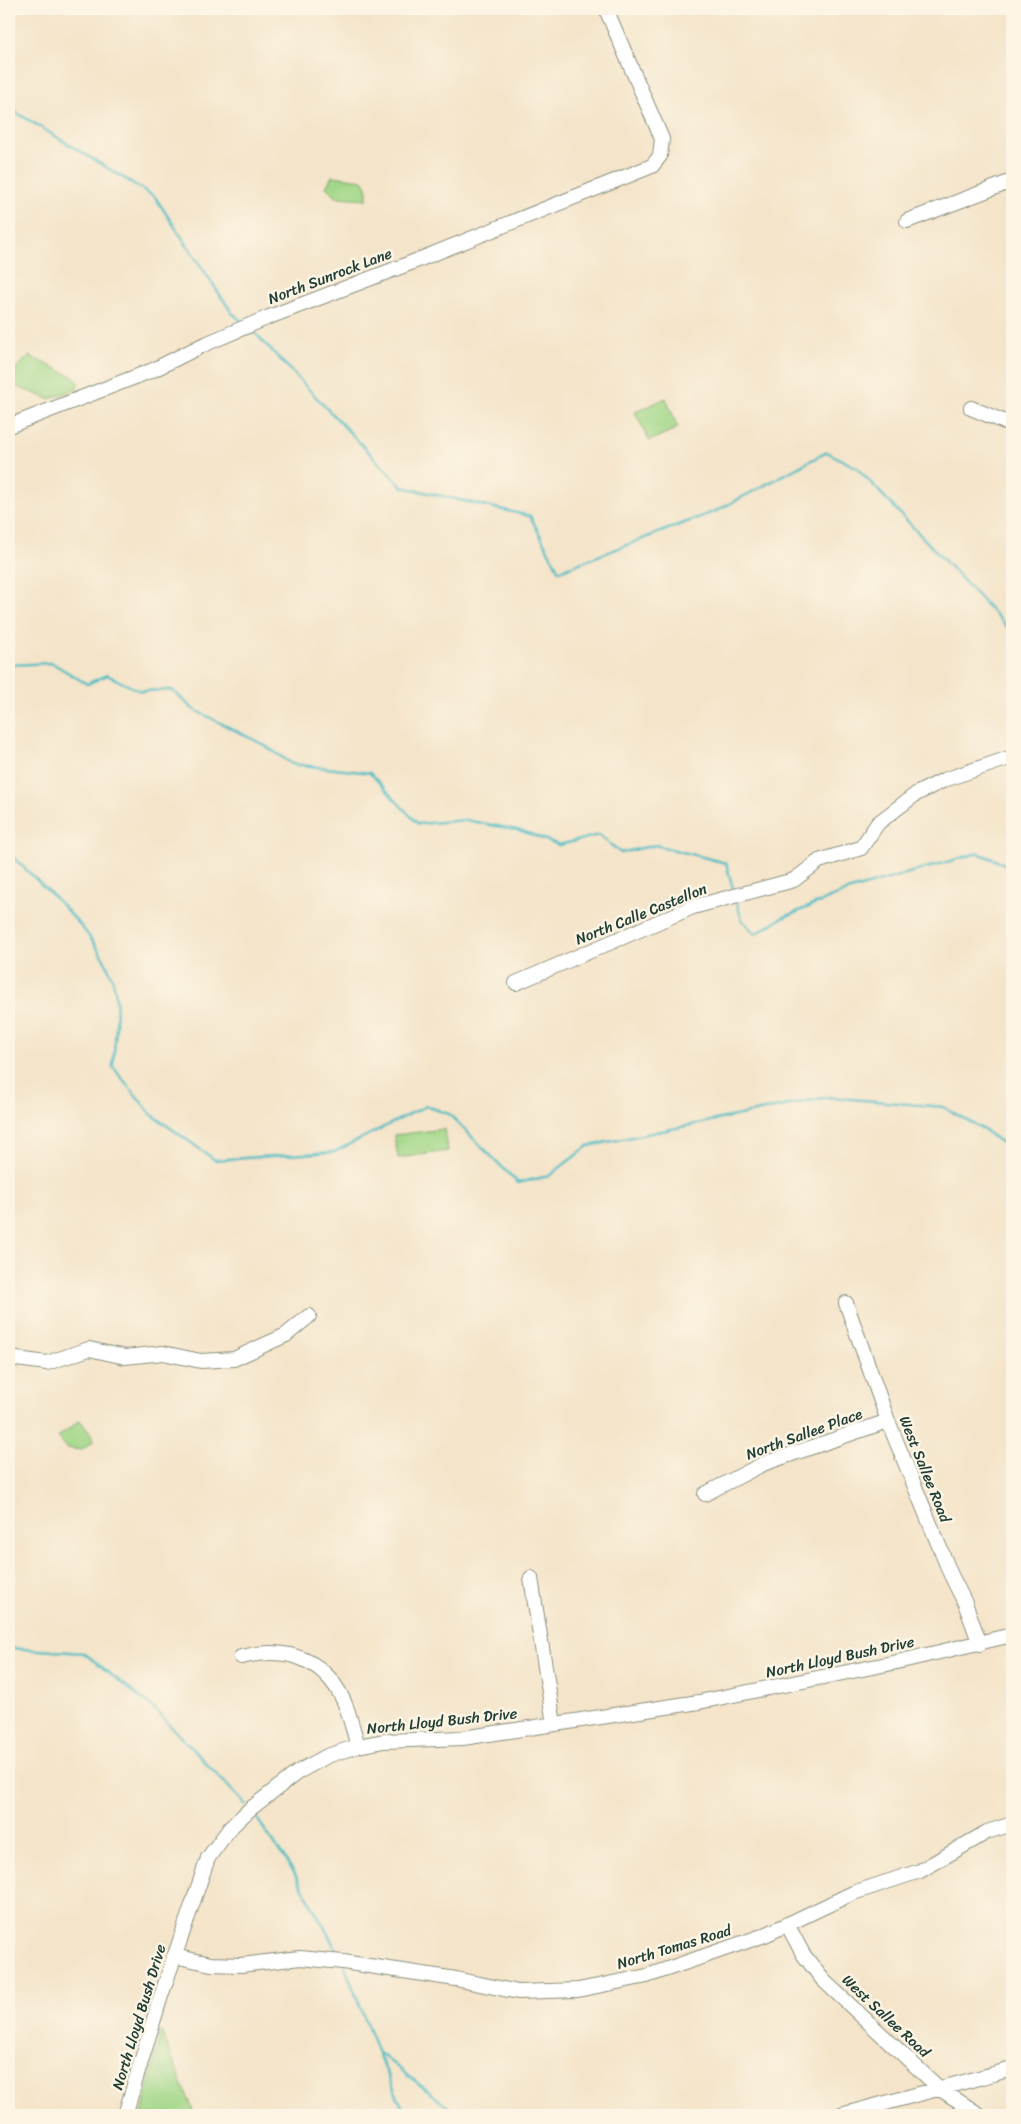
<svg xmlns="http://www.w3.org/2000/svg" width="1021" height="2124" font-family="Sriracha,sans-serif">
<rect width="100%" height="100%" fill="#fcf5e5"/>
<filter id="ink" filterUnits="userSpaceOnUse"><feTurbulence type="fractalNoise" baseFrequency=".02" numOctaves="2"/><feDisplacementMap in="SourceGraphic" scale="10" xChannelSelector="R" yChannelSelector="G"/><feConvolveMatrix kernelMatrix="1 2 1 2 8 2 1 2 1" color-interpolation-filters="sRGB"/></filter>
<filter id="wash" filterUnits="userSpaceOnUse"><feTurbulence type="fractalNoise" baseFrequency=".0096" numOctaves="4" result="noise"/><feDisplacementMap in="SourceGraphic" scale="20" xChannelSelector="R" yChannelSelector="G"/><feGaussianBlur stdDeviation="1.12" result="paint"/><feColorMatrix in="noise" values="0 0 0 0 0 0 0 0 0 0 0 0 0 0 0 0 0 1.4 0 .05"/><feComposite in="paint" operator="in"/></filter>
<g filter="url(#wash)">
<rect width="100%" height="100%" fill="#f4e4c9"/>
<path fill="#a2d788" stroke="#608a5e" d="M 332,176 L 363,180 L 367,186 L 367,199 L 336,197 L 326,187 Z
M 29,356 L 74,377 L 78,382 L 77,389 L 49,399 L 9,384 L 9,375 Z
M 666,398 L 678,428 L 649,441 L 635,412 Z
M 444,1129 L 448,1151 L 398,1158 L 394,1135 Z
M 80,1420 L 92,1436 L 93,1442 L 82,1450 L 67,1448 L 58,1437 Z
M 161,2031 L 195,2115 L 142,2115 Z"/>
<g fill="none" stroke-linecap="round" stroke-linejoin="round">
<path stroke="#4ebcc4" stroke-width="2.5" d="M 9,108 L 155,197 L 232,313 L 244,323
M 252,330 L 402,487 L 530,516 L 559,571 L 718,510 L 827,452 L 857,468 L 1012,632
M 9,665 L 52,663 L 87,684 L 107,675 L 140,691 L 172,690 L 193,709 L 264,745 L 292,764 L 370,773 L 418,824 L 466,820 L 522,831 L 559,845 L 599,835 L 621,853 L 655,845 L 726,863 L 734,892
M 9,853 C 43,887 107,940 115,990 C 119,1015 114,1042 113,1067 L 151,1114 L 215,1160 L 334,1152 L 426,1106 L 449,1114 L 518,1183 L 549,1176 L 588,1146 L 828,1097 L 943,1107 L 981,1128 L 1012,1150
M 736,900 L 742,920 L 755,934 L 782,918 L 847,891 L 978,853 L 1012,867
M 9,1648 L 84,1653 L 151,1706 L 246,1805
M 253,1813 L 294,1872 L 341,1958
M 345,1967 L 377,2051 L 403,2109 L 404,2115
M 378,2052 L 452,2110 L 466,2115"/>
</g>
</g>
<g filter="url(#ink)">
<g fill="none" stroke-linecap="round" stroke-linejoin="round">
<g stroke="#8a907e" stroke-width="16">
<path id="minor" d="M 907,221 L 1012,181
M 971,408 L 1012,425
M 9,426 L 153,370 L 203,345 L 269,317 L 403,266 L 652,166 L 660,156 L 662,139 L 606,9
M 516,983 L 693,907 L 794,880 L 819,861 L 861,848 L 878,823 L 916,794 L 944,780 L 1012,757
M 846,1303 L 888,1421 L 951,1575 L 965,1603 L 980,1644
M 9,1358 L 47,1363 L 89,1349 L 125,1357 L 163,1353 L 201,1361 L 234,1359 L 286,1335 L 309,1316
M 705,1494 L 763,1464 L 888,1421
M 531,1578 L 554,1724
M 241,1657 C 289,1645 329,1660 347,1709 C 351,1721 354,1733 358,1746
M 787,1924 L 803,1954 L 823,1980 L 940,2089 L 980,2115
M 174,1956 L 211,1964 L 241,1965 L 300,1958 L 343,1962 L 456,1979 L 518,1992 L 578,1990 L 647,1976 L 765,1935 L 853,1893 L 920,1871 L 987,1832 L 1012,1824
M 125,2115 L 160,1999 L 208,1858 L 230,1828 L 250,1809 L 298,1772 L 327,1756 L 358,1746 L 384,1741 L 463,1738 L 699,1702 L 897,1662 L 1012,1635
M 841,2115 L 1012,2069"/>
</g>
<use href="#minor" stroke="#fff" stroke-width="14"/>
</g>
</g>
<g text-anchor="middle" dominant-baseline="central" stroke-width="5" stroke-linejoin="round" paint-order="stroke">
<g font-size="15" fill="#1f3d34" stroke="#fcf5e5">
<text transform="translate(330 276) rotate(-21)">North Sunrock Lane</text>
<text transform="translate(641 914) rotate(-22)">North Calle Castellon</text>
<text transform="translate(804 1434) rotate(-20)">North Sallee Place</text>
<text transform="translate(925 1469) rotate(68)">West Sallee Road</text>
<text transform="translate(840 1657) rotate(-12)">North Lloyd Bush Drive</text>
<text transform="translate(442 1721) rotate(-6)">North Lloyd Bush Drive</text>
<text transform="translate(674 1947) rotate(-17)">North Tomas Road</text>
<text transform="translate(886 2016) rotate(43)">West Sallee Road</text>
<text transform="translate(139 2017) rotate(-73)">North Lloyd Bush Drive</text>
</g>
</g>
<rect width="1021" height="2124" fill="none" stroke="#fcf5e5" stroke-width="30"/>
</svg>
